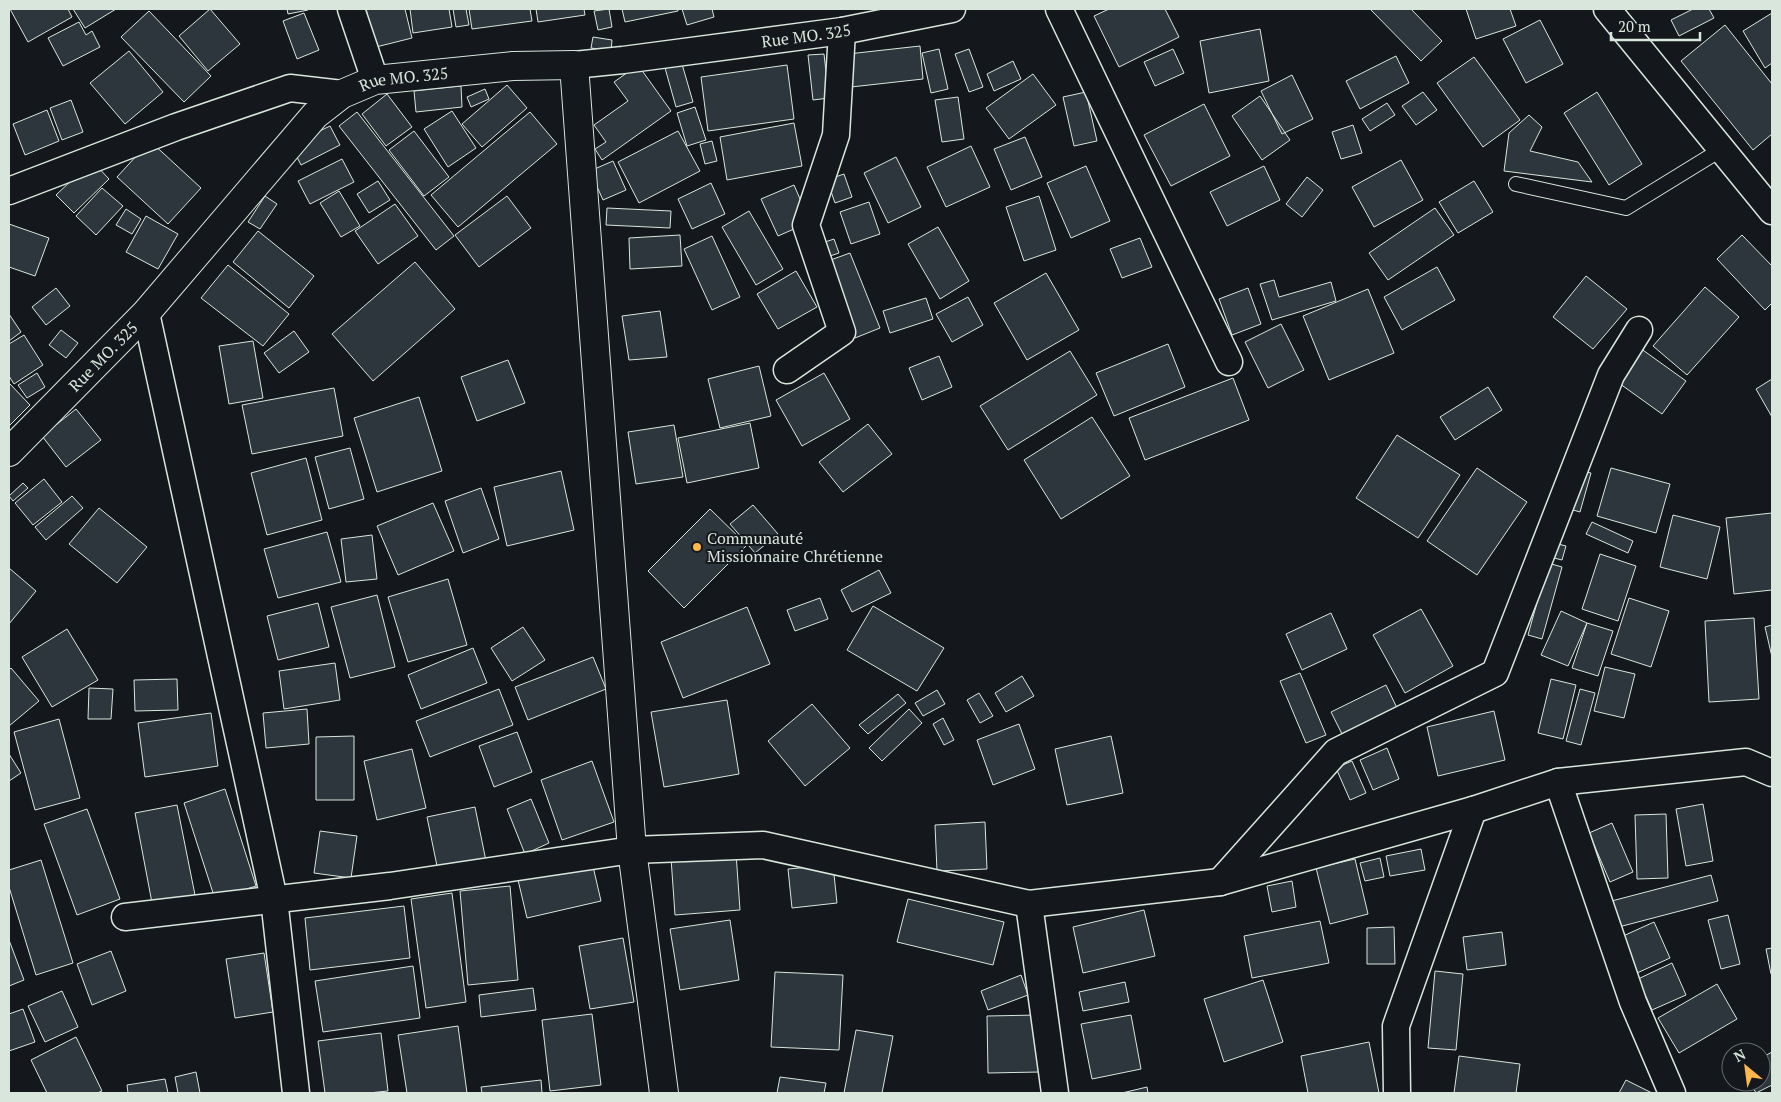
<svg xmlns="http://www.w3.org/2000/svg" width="1781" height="1102" font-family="'PT Serif',serif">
<rect width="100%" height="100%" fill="#14181c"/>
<path fill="#2c363c" stroke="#d8e6dc" d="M 10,9 L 68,9 L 72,17 L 28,42 Z
M 73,9 L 116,9 L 85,28 Z
M 210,9 L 240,44 L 208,71 L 179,36 Z
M 287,9 L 307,9 L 308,10 L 288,14 Z
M 366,9 L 405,9 L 412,38 L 376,47 Z
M 410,9 L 449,9 L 452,27 L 413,33 Z
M 453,9 L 466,9 L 469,25 L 456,27 Z
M 469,9 L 530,9 L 532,21 L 472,29 Z
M 536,9 L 584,9 L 585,15 L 538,22 Z
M 609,9 L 612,27 L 598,30 L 594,11 Z
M 622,9 L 678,9 L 678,11 L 625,22 Z
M 682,9 L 712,9 L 714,17 L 687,25 Z
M 1109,9 L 1165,9 L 1179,37 L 1119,67 L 1094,16 Z
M 1370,9 L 1411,9 L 1442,41 L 1421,61 Z
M 1466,9 L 1510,9 L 1516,26 L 1476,39 Z
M 1693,9 L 1709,9 L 1714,18 L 1679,36 L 1671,20 Z
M 149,11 L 211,76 L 184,102 L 121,37 Z
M 304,13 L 319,50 L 297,59 L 283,21 Z
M 1772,13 L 1772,63 L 1765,68 L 1743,31 Z
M 1540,20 L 1563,64 L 1526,83 L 1503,39 Z
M 79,22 L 86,35 L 92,31 L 100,47 L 63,66 L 48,38 Z
M 1725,25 L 1772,84 L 1772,134 L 1753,150 L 1681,61 Z
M 1260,29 L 1269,81 L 1209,93 L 1200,41 Z
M 593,37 L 612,40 L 611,51 L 591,48 Z
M 920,46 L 923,79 L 851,87 L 848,54 Z
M 939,49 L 948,89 L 931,93 L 922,53 Z
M 969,49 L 983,87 L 969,92 L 955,54 Z
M 1173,49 L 1184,73 L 1155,86 L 1144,62 Z
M 129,51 L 163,92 L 125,124 L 90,83 Z
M 824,54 L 829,98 L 813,100 L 808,55 Z
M 1396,56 L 1409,83 L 1360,109 L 1346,81 Z
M 1474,57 L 1520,120 L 1483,147 L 1437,83 Z
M 1013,61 L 1021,79 L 994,91 L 987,74 Z
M 682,64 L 693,102 L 676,107 L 665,68 Z
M 638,65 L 671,111 L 602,160 L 595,149 L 606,142 L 594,125 L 628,101 L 614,82 Z
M 787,65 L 794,119 L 708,131 L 701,77 Z
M 1033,74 L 1056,105 L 1009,139 L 986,108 Z
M 1292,75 L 1313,119 L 1282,134 L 1261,91 Z
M 507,85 L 527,108 L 482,147 L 462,124 Z
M 461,86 L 462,107 L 416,112 L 414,91 Z
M 485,89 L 489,99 L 471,107 L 467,97 Z
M 1086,92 L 1097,141 L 1074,146 L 1063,97 Z
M 1423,92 L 1437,110 L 1416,125 L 1402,106 Z
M 1597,92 L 1642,164 L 1609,185 L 1564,113 Z
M 387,94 L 412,127 L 386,146 L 362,114 Z
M 1260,96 L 1290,140 L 1262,160 L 1232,116 Z
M 958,97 L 964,139 L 942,142 L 935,100 Z
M 71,100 L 83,132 L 62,140 L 50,108 Z
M 1387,103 L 1395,115 L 1370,131 L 1362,119 Z
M 1204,104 L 1230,156 L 1171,186 L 1144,135 Z
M 695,107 L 706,140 L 687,146 L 677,113 Z
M 47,110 L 59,141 L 25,155 L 13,124 Z
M 452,111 L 476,148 L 448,167 L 424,129 Z
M 357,112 L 454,236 L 436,250 L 339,126 Z
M 530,112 L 557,144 L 458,227 L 431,195 Z
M 1529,115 L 1542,127 L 1530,151 L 1578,162 L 1592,182 L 1504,171 L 1509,133 Z
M 794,123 L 802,166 L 727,180 L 720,137 Z
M 1353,125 L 1362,153 L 1341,159 L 1332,132 Z
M 330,126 L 340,145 L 301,165 L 291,145 Z
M 414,131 L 449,177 L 424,196 L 389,150 Z
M 678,131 L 700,171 L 639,203 L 618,162 Z
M 1025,137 L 1042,177 L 1011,190 L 994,149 Z
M 150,141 L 201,188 L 168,224 L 117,177 Z
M 712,141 L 717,161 L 705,164 L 700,144 Z
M 971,146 L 990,187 L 946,207 L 927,167 Z
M 896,157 L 921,207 L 888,223 L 864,173 Z
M 342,159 L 354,182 L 310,204 L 298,181 Z
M 1401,160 L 1423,200 L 1374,227 L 1352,187 Z
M 92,161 L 109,179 L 74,213 L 56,195 Z
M 613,161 L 626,190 L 603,200 L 590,171 Z
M 1086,166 L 1110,221 L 1071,238 L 1047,183 Z
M 1264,166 L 1280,200 L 1227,226 L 1210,192 Z
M 844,174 L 852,197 L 835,203 L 827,180 Z
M 1307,177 L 1323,190 L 1302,217 L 1286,204 Z
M 378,181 L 390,200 L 369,213 L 357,194 Z
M 1474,181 L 1493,212 L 1458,233 L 1439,202 Z
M 711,183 L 725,214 L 692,229 L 678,199 Z
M 794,185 L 810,222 L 778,236 L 761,199 Z
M 102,188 L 123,206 L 96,235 L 76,216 Z
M 339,191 L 360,226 L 341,237 L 320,203 Z
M 265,196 L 277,204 L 260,229 L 248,222 Z
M 507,196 L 531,228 L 479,267 L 455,235 Z
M 1039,196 L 1056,250 L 1024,261 L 1006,207 Z
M 869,202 L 880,234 L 851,244 L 840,212 Z
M 395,204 L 418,236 L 378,264 L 355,231 Z
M 607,208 L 671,211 L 670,228 L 606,225 Z
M 1435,208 L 1454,235 L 1388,280 L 1369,253 Z
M 126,209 L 141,219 L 132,234 L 116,225 Z
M 749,211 L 783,269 L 756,285 L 722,227 Z
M 146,216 L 178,234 L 158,269 L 126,252 Z
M 9,224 L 49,238 L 35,276 L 9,267 Z
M 938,227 L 969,281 L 940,299 L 908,244 Z
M 258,231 L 314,276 L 289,308 L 233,262 Z
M 680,235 L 682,266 L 630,269 L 629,238 Z
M 1742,235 L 1772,266 L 1772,303 L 1765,310 L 1717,259 Z
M 712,236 L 740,297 L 712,310 L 684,249 Z
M 1140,238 L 1152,267 L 1122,278 L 1110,249 Z
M 834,239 L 839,253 L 824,258 L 819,244 Z
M 850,253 L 880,328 L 855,338 L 825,262 Z
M 415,262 L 455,309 L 373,381 L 332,334 Z
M 228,265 L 289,314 L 263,346 L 201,298 Z
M 1437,267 L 1455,300 L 1402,330 L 1384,297 Z
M 796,271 L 817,307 L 778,329 L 757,294 Z
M 1046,273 L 1079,330 L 1027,360 L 994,303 Z
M 1586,276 L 1627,309 L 1593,349 L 1553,317 Z
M 1274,280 L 1279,297 L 1331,282 L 1336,301 L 1272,320 L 1260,284 Z
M 1705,287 L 1739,317 L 1687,375 L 1653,346 Z
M 56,288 L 70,306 L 46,325 L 32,307 Z
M 1248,288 L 1261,324 L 1232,335 L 1219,299 Z
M 1368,289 L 1394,353 L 1329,380 L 1303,316 Z
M 968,297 L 983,325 L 952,342 L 936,314 Z
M 926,298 L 933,319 L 890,333 L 883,311 Z
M 660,311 L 667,357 L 629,360 L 622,316 Z
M 9,314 L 21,332 L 9,341 Z
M 1281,324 L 1304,370 L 1268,388 L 1245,342 Z
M 61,330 L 78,343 L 66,358 L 49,345 Z
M 294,331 L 309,352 L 279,373 L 264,353 Z
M 24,335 L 43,365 L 14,384 L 9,376 L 9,344 Z
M 253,341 L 263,398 L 229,404 L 219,346 Z
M 1168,344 L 1185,387 L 1114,416 L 1096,373 Z
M 1640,348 L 1686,381 L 1662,414 L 1616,381 Z
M 1070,351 L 1097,395 L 1008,450 L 980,406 Z
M 939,356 L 952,387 L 922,400 L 909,368 Z
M 508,360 L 525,403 L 477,421 L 461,377 Z
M 759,366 L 771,416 L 720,428 L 708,379 Z
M 37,373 L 45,387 L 27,398 L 18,385 Z
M 824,373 L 850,419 L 802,446 L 776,400 Z
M 1233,378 L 1249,420 L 1145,460 L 1129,418 Z
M 1772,379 L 1772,417 L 1756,389 Z
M 10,384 L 30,405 L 9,426 L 9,385 Z
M 1488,387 L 1502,410 L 1455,440 L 1440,417 Z
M 334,388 L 343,436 L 252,454 L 242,405 Z
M 419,397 L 442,471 L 377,492 L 354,418 Z
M 76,409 L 101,440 L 66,467 L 42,436 Z
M 1092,417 L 1130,476 L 1061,519 L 1024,460 Z
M 750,423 L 759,468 L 687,483 L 678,438 Z
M 868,424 L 892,454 L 843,492 L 819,462 Z
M 674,425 L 683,477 L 636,484 L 628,432 Z
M 1397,435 L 1460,475 L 1418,538 L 1356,498 Z
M 350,448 L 364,499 L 329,509 L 315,457 Z
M 306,458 L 322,520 L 267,535 L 251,473 Z
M 1477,468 L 1527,502 L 1477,575 L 1427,541 Z
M 1611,468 L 1670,484 L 1656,533 L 1597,516 Z
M 1573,469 L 1591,473 L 1580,512 L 1563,507 Z
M 561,471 L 574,530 L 507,546 L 494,487 Z
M 44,479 L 62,502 L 33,525 L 15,503 Z
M 23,483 L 28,488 L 13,501 L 9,496 Z
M 481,488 L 499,539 L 463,553 L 445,501 Z
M 72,496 L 83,508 L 46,540 L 35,527 Z
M 433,503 L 454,551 L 398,575 L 377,526 Z
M 753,505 L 778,534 L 755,553 L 730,524 Z
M 99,508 L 147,547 L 117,583 L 69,544 Z
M 710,509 L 747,545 L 684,608 L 648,571 Z
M 1772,513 L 1772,590 L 1734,594 L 1726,518 Z
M 1673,515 L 1720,527 L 1707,579 L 1660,567 Z
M 1592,522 L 1633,541 L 1628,553 L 1586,534 Z
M 327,532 L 341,582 L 278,598 L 264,549 Z
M 372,535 L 377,579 L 346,582 L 341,539 Z
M 1542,540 L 1566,546 L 1562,560 L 1538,554 Z
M 1600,554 L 1636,566 L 1618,621 L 1582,609 Z
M 1548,563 L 1562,567 L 1542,639 L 1528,635 Z
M 9,568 L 36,591 L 9,624 Z
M 879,570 L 891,593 L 852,612 L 841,590 Z
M 448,579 L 467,645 L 408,662 L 388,597 Z
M 377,595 L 395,667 L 350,678 L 331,607 Z
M 820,598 L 828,619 L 795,631 L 787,610 Z
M 1629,598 L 1669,611 L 1651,667 L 1611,654 Z
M 318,603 L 329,647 L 278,660 L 267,616 Z
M 873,606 L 944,648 L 917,691 L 847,650 Z
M 747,607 L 770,664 L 683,698 L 661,642 Z
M 1421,609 L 1453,666 L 1405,693 L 1373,635 Z
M 1561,611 L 1587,623 L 1568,666 L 1541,655 Z
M 1331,613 L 1347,649 L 1302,670 L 1286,634 Z
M 1754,618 L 1759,699 L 1709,702 L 1705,621 Z
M 1587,623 L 1613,631 L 1598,676 L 1572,668 Z
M 1772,625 L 1772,657 L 1765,627 Z
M 523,627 L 545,660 L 512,681 L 491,648 Z
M 67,629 L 98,680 L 52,707 L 22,657 Z
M 473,648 L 487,683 L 421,709 L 408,675 Z
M 593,657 L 606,689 L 528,720 L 515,687 Z
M 335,663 L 340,700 L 284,709 L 279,671 Z
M 1605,667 L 1635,674 L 1624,718 L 1594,711 Z
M 11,668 L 39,701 L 9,726 L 9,670 Z
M 1300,673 L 1326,735 L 1306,743 L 1280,681 Z
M 1022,676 L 1034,696 L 1006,712 L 995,693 Z
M 177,679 L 178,710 L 135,711 L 134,680 Z
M 1551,679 L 1576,685 L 1563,739 L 1538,733 Z
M 1386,685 L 1397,708 L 1342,734 L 1331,712 Z
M 89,688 L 113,689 L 111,719 L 88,719 Z
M 499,689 L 513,725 L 430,757 L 416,721 Z
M 1580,689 L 1595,693 L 1581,745 L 1566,741 Z
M 937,690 L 945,704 L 923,716 L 915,703 Z
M 979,693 L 993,716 L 980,723 L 967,700 Z
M 898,694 L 906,703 L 868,734 L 859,725 Z
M 727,700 L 739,774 L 664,787 L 651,712 Z
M 812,704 L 850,748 L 805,786 L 768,741 Z
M 307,709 L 309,744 L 266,748 L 263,713 Z
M 909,709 L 922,723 L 882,761 L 869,748 Z
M 1494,711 L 1505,760 L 1438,776 L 1427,727 Z
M 211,713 L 218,766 L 145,777 L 138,723 Z
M 943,718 L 954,740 L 944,745 L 933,724 Z
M 59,719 L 80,798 L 35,810 L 14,732 Z
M 1019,724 L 1035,769 L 993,785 L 977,740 Z
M 517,732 L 532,772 L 494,787 L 479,746 Z
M 354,736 L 354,800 L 316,800 L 316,737 Z
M 1111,736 L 1123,793 L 1067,805 L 1055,749 Z
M 1387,748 L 1399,779 L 1373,790 L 1360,760 Z
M 412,749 L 426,808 L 377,820 L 364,761 Z
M 9,754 L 21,773 L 9,781 Z
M 592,761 L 614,822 L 562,840 L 541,780 Z
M 1352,761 L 1366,793 L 1350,800 L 1336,768 Z
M 225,789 L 256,886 L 215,899 L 184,803 Z
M 531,799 L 549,843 L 525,854 L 507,809 Z
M 1703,804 L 1713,861 L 1686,866 L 1676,809 Z
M 177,805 L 195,895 L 152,903 L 135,813 Z
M 475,807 L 486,861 L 438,871 L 427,817 Z
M 87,809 L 120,899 L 77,915 L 44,824 Z
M 1666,814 L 1668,878 L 1637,879 L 1635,815 Z
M 985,822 L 987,869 L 937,871 L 935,825 Z
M 1612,823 L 1633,872 L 1610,882 L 1589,833 Z
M 320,831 L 357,836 L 351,878 L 314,873 Z
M 1421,849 L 1425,870 L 1390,876 L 1386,856 Z
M 736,853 L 740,910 L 675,915 L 671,858 Z
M 1380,858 L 1384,877 L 1365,881 L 1360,863 Z
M 1355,859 L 1368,914 L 1330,924 L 1316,868 Z
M 41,860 L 73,963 L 36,975 L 9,887 L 9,870 Z
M 592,862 L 601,901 L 527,918 L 518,880 Z
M 833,865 L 837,903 L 792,908 L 788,869 Z
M 1711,875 L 1718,901 L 1611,929 L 1604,903 Z
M 1292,881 L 1296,907 L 1272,912 L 1267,886 Z
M 510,886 L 518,980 L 468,985 L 460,891 Z
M 452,893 L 466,1002 L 426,1008 L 411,899 Z
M 908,899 L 1004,922 L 993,965 L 897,942 Z
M 404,906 L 410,958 L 310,970 L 305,918 Z
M 1144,910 L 1155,956 L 1083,973 L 1073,927 Z
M 1728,915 L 1740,964 L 1721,969 L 1708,920 Z
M 730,920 L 739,980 L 680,990 L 670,929 Z
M 1320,921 L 1329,963 L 1252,978 L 1244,936 Z
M 1654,922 L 1670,958 L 1637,973 L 1621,937 Z
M 1394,927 L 1395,964 L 1367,964 L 1367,928 Z
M 1502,932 L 1506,965 L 1467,970 L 1463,937 Z
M 623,938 L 634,1002 L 590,1009 L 579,946 Z
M 9,940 L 24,980 L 9,986 Z
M 1772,948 L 1772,974 L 1771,974 L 1766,949 Z
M 111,951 L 126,991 L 92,1005 L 77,964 Z
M 264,953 L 273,1012 L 235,1018 L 226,959 Z
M 1672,963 L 1686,995 L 1652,1010 L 1638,979 Z
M 413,966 L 420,1018 L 323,1032 L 315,981 Z
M 1435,971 L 1463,974 L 1456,1050 L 1428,1048 Z
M 775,972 L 843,975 L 839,1050 L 771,1047 Z
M 1021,975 L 1028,995 L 988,1010 L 981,991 Z
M 1263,980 L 1283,1042 L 1224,1062 L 1204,999 Z
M 1125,982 L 1129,1002 L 1083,1011 L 1079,992 Z
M 1717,984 L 1737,1019 L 1679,1053 L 1658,1018 Z
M 533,988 L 536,1010 L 481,1017 L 479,995 Z
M 62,991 L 78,1027 L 45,1042 L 28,1006 Z
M 23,1009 L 35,1042 L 9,1051 L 9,1014 Z
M 592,1014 L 601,1085 L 550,1091 L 542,1020 Z
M 1039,1015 L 1040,1072 L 988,1073 L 987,1016 Z
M 1131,1015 L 1141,1069 L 1092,1079 L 1081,1024 Z
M 458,1026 L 467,1093 L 407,1093 L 398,1035 Z
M 856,1030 L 893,1036 L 882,1093 L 844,1093 Z
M 381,1033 L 388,1091 L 368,1093 L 325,1093 L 318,1041 Z
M 76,1037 L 102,1091 L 97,1093 L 47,1093 L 31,1060 Z
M 1369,1042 L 1379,1093 L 1308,1093 L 1301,1056 Z
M 1772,1052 L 1772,1085 L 1756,1093 L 1750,1082 L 1761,1082 L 1761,1058 Z
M 1459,1056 L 1520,1064 L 1516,1093 L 1454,1093 Z
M 196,1072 L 200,1093 L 178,1093 L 175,1077 Z
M 780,1077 L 826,1083 L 824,1093 L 777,1093 Z
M 165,1079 L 168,1093 L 128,1093 L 127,1085 Z
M 541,1080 L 542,1093 L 482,1093 L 481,1087 Z
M 1626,1080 L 1652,1093 L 1619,1093 Z
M 1147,1087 L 1148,1093 L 1122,1093 Z"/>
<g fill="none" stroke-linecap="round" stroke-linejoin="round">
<g stroke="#d8e6dc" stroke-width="16">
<path id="lane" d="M 1516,184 L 1626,208 L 1722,149"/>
</g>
<g stroke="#d8e6dc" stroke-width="29">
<g id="street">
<path d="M 351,9 L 375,80"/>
<path d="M 1059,9 L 1229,362"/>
<path d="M 1607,9 L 1772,211"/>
<path id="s1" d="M 574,65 L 623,60 L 842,31 L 952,9"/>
<path d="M 9,191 L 176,127 L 290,88 L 342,94"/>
<path d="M 146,313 L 274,899 L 296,1093"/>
<path d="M 787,370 L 842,332 L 806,225 L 836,135 L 842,31"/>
<path d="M 1558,782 L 1633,1002 L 1672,1093"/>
<path d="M 1220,882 L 1336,752 L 1495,673 L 1611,375 L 1639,330"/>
<path d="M 1029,904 L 1055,1093"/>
<path d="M 125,917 L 390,886 L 632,850 L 763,845 L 1029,904 L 1220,882 L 1473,810 L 1558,782 L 1746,762 L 1772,773"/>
<path d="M 1397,1093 L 1396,1026 L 1473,810"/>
</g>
</g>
<g stroke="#d8e6dc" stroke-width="30">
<g id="secondary">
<path id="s2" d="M 9,452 L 146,313 L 315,115 L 342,94 L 375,80 L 513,66 L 574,65 L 632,850 L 664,1093"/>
</g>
</g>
<use href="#lane" stroke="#14181c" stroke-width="14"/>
<use href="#street" stroke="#14181c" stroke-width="26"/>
<use href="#secondary" stroke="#14181c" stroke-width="28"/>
</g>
<circle fill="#ffb74d" stroke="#14181c" stroke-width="2" cx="697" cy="547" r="5"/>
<g text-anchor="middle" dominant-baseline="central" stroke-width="4" stroke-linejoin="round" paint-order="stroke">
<g font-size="16" fill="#d8e6dc" stroke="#14181c">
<text stroke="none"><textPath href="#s1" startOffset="234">Rue MO. 325</textPath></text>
<text stroke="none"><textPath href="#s2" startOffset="554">Rue MO. 325</textPath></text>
<text stroke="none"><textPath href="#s2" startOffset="134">Rue MO. 325</textPath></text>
</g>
<g font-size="16" fill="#d8e6dc" stroke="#14181c" text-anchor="start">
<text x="707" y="538">Communauté<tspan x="707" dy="18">Missionnaire Chrétienne</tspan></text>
</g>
</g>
<rect width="1781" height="1102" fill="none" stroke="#d8e6dc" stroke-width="20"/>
<g transform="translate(1746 1067) rotate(331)"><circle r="24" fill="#14181c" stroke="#626a69"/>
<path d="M0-4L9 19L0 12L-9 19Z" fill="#ffb74d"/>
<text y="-8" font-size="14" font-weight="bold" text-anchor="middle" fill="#d8e6dc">N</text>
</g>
<path d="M1611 32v8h89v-8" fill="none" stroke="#d8e6dc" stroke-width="2.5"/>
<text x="1618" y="32" font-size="15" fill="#d8e6dc" stroke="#14181c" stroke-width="4" paint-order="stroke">20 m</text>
</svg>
